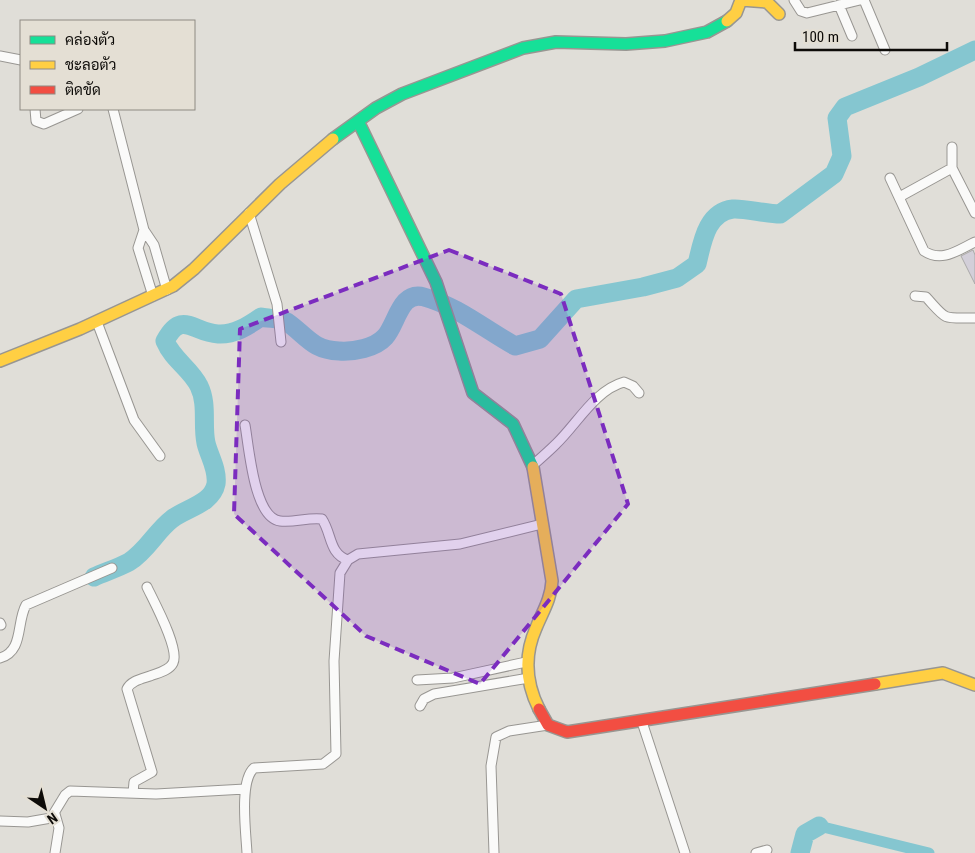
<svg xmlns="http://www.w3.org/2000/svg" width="975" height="853" font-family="'Roboto Condensed',Sarabun,sans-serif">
<rect width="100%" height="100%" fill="#e0ded8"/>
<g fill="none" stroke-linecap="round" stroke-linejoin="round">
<path stroke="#85c6d0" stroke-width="11" d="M 819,826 L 929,853"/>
<path stroke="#85c6d0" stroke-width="19" d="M 94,577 C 105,572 118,568 129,562 C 147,551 156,531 172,519 C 186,508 212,504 216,484 C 218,469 209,456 206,443 C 202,425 208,404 199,386 C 191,369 173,360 165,341 C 182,309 193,333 218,334 C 234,335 248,326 261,317 C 269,319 281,318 287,322 C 307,336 312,350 339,351 C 354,352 375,348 385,337 C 397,324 400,290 424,297 C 457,306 486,330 515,346 L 540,339 L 576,299 L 643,287 L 677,278 L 697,264 C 702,244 706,212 733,209 C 744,208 766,214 780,214 L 834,174 L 842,156 L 837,118 L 845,107 L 919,77 L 975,50
M 800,853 L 805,834 L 819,826"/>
</g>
<path fill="#d3cfd9" stroke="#aaa9a8" d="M 973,250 L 975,255 L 975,284 L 961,256 Z"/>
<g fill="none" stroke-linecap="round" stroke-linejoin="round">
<g stroke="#989692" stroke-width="11">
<path id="street" d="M 794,0 L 801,11 L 807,13 L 860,0
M 864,0 L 885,50
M 839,5 L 852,36
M 0,56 L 21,60
M 35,109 L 36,121 L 44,124 L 78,109
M 113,109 L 144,230 L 154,245 L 167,290
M 952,147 L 952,168 L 975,213
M 890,178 L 924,251 C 942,263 958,250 975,242
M 903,195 L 952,168
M 249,213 L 277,304 L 281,342
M 144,230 L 138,248 L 153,296
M 915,296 L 926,297 C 948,321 941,318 975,318
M 97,322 L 134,420 L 160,456
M 245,425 C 249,447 254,518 280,521 C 294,523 308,517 322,519 C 332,534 329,554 348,560
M 533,465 C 541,458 549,451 556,444 C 577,424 595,390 624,382 L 633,386 L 639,393
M 0,623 L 1,625
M 0,658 C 24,651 16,623 26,605 L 112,568
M 417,680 L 453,678 L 526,662
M 420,706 L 424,699 L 434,694 L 529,678
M 642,722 L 685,853
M 133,793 L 134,782 L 152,772 L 127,689 C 131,681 141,679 150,676 C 157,673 169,671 173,663 C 180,649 154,602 147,587
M 55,814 L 59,828 L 55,853
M 0,821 L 28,822 L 51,818 L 65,795 L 70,791 L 156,794 L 245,789
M 247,853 C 246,833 239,781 254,768 L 323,764 L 336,754 L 334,661 L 340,573 L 348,560 L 358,554 L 460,544 L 542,524
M 494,853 L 491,766 L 496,737 L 509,731 L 548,725
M 756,853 L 767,850"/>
</g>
<g stroke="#989692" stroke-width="14">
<path id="fast" d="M 358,121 L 436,282 L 473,393 L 513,424 L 533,467
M 333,139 L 376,108 L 402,94 L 523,48 L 556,42 L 626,44 L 665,41 L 707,32 L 727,21"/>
</g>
<g stroke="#989692" stroke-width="14">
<path id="slow" d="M 727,21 L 736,13 L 741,0 L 767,2 L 779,14
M 0,361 L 80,329 L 173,286 L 194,269 L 280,184 L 333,139
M 533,467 L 552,581 C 551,599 543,611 536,628 C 524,655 526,683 539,709
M 875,684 L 943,673 L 975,685"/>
</g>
<g stroke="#989692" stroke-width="14">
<path id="jam" d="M 539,709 L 548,725 L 567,732 L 875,684"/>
</g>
<use href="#street" stroke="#fafaf9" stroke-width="9"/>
<use href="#fast" stroke="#16e098" stroke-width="11"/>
<use href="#slow" stroke="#ffcf43" stroke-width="11"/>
<use href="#jam" stroke="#f24e42" stroke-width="11"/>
</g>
<path fill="#7b2cbf" fill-opacity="0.2" stroke="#7b2cbf" stroke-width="4" stroke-dasharray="10 6" stroke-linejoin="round" d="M 449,250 L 561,294 L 628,504 L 480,684 L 366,636 L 234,514 L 240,329 Z"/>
<rect x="20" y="20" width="175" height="90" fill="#e4dfd4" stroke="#8e8a82"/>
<rect x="30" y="36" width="25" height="8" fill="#16e098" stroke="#8e8a82"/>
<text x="65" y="45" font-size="15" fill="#0d0b08">คล่องตัว</text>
<rect x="30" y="61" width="25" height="8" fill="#ffcf43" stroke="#8e8a82"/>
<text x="65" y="70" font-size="15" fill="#0d0b08">ชะลอตัว</text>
<rect x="30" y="86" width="25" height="8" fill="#f24e42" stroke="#8e8a82"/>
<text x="65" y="95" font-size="15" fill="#0d0b08">ติดขัด</text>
<g transform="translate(45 808) rotate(145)" stroke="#e4dfd4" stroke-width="4" paint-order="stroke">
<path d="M0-4L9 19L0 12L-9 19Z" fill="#0d0b08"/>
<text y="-8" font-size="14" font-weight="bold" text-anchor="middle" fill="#0d0b08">N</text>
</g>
<path d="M795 42v8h152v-8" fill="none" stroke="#0d0b08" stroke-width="2.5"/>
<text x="802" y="42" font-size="15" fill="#0d0b08" stroke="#e4dfd4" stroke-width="4" paint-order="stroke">100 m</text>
</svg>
